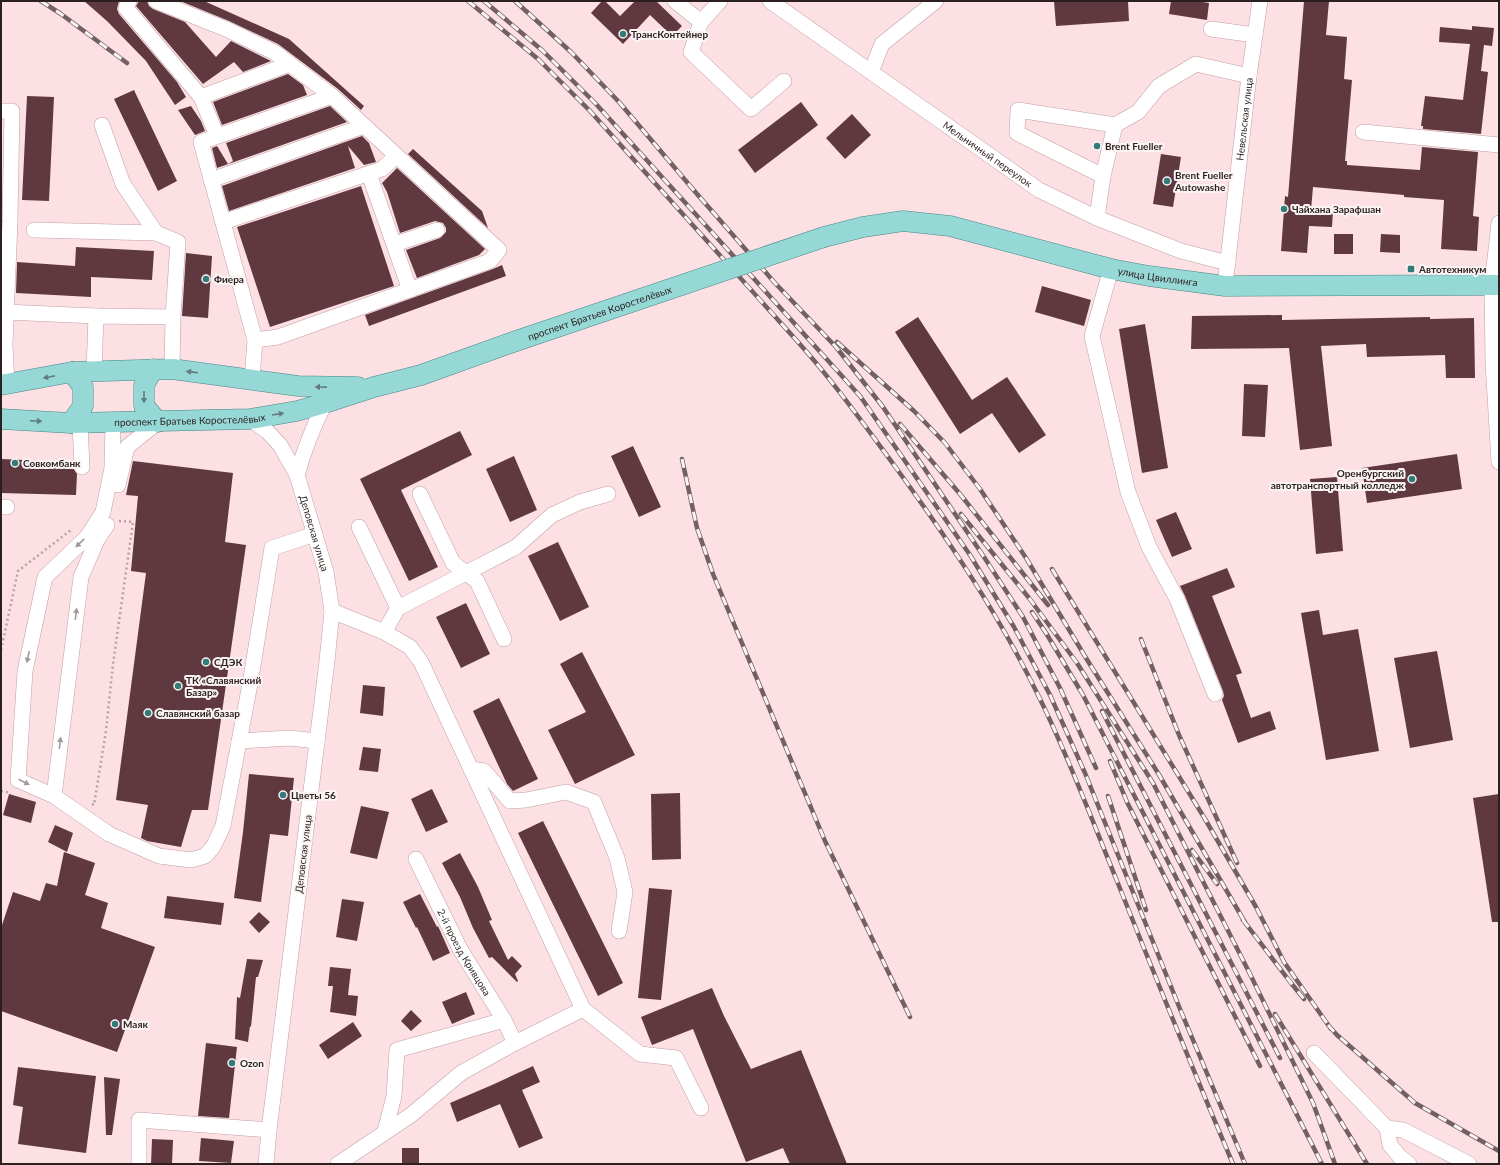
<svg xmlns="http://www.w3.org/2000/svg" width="1500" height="1165" font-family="Lato,sans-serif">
<rect width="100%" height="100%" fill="#fde0e4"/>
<path fill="#603940" d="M 84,1 L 119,1 L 117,9 L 119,14 L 177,82 L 186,97 L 175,105 L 146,61 L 107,21 Z
M 139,1 L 147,1 L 149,6 L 153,9 L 185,22 L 216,57 L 231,41 L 271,61 L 243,72 L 234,62 L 203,84 L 136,6 Z
M 180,1 L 204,1 L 289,39 L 364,106 L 361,110 L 338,89 L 278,44 L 229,21 Z
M 602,1 L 605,1 L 620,16 L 635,1 L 656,1 L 682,26 L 672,36 L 650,15 L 623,44 L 591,13 Z
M 1054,1 L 1128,1 L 1129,21 L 1056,26 Z
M 1171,1 L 1196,1 L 1209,3 L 1207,20 L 1169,14 Z
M 1304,1 L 1329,1 L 1326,35 L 1347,37 L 1344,79 L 1352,80 L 1345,161 L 1347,161 L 1347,165 L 1420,170 L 1422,147 L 1478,152 L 1473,216 L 1479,217 L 1477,251 L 1441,249 L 1444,200 L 1404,197 L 1404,195 L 1313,187 L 1311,210 L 1333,210 L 1332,227 L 1309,226 L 1307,253 L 1281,251 L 1285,196 L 1288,197 Z
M 1472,26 L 1494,28 L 1492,46 L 1484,45 L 1481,71 L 1488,72 L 1481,134 L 1423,129 L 1423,126 L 1421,126 L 1425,96 L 1463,100 L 1470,44 L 1439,42 L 1440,27 L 1472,30 Z
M 288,74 L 303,85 L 307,95 L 222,125 L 213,102 Z
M 134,90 L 177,181 L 158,191 L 114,99 Z
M 27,96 L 54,97 L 49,201 L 22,200 Z
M 801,102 L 818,125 L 755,173 L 738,150 Z
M 191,106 L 201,121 L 205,131 L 195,135 L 178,110 Z
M 330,106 L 347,122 L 217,168 L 212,148 L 217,146 L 228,164 L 233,161 L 226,143 Z
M 852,114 L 871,135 L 845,159 L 826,138 Z
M 362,136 L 369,143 L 376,162 L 364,165 L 348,146 L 355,168 L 229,211 L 222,186 Z
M 413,149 L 482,211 L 488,228 L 408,154 Z
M 1161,154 L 1181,157 L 1173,207 L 1153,204 Z
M 397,168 L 485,249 L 479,255 L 417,278 L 406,250 L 440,238 L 446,232 L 446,228 L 443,223 L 435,221 L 400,233 L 387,192 L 382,183 Z
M 361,186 L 394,286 L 270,327 L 237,227 Z
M 1334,234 L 1353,234 L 1353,254 L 1334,254 Z
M 1381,234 L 1400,235 L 1400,253 L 1380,252 Z
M 76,247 L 154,251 L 152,280 L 91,277 L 91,297 L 16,293 L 17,262 L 75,266 Z
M 186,253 L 212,256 L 208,318 L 182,316 Z
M 502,265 L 506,276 L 369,326 L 365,315 L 493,269 Z
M 1042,286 L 1091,300 L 1084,326 L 1035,312 Z
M 1282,315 L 1282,320 L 1430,317 L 1430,319 L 1474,318 L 1475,378 L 1446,378 L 1445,355 L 1367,357 L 1366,344 L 1321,346 L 1332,446 L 1300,450 L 1289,348 L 1191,349 L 1192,316 Z
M 918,317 L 972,400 L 1007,377 L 1046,435 L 1019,453 L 992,413 L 960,434 L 895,332 Z
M 1145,324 L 1168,468 L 1142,473 L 1119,329 Z
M 1244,384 L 1268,385 L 1265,437 L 1242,436 Z
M 460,431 L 472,455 L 401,490 L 438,567 L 409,581 L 360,479 Z
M 633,446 L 661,507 L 639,517 L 611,456 Z
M 1457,454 L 1462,489 L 1367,503 L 1362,468 Z
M 514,456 L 537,510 L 510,522 L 486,469 Z
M 1,459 L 73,462 L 73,468 L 77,474 L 76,495 L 1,493 Z
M 133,461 L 233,473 L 225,542 L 246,545 L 208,810 L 192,810 L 181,847 L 147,841 L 141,838 L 148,805 L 116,800 L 146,573 L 131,571 L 138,496 L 126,495 Z
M 1337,477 L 1343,551 L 1316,554 L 1310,479 Z
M 1176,512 L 1192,549 L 1172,557 L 1156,520 Z
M 558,542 L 589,607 L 560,621 L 528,556 Z
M 1227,568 L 1235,587 L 1212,596 L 1242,673 L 1236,675 L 1251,718 L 1270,711 L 1276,729 L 1238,743 L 1222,700 L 1224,696 L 1223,691 L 1185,596 L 1180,586 Z
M 466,603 L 490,654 L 461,668 L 436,617 Z
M 1319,610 L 1323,635 L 1358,629 L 1379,751 L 1326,760 L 1301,613 Z
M 1437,651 L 1453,740 L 1410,748 L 1394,658 Z
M 582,652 L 635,755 L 575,784 L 548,730 L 586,712 L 560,664 Z
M 363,685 L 385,687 L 383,716 L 360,713 Z
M 499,698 L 538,779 L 513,791 L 507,784 L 473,711 Z
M 363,747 L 381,749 L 378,772 L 359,770 Z
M 249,774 L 294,778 L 288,836 L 270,834 L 261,902 L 234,898 L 243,832 Z
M 432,789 L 448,822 L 426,832 L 411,799 Z
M 680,793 L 681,859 L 652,860 L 651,794 Z
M 9,794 L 36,802 L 31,823 L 3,815 Z
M 1499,794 L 1499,922 L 1492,922 L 1473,798 Z
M 361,806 L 389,812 L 377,859 L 350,853 Z
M 543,821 L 623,983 L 598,996 L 518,833 Z
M 55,825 L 73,833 L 67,852 L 48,842 Z
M 64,852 L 95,863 L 85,895 L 108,903 L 101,928 L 155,947 L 117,1052 L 1,1011 L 1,928 L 13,892 L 40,901 L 46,883 L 57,886 Z
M 460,853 L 478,887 L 492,920 L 489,921 L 508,960 L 512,956 L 522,966 L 515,974 L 518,981 L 517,982 L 492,957 L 489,958 L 473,928 L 460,897 L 442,863 Z
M 649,888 L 672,890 L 661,1000 L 638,998 Z
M 420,894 L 437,927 L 438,926 L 450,953 L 433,961 L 417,927 L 416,928 L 403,902 Z
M 167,896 L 224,903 L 221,925 L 164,918 Z
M 342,899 L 364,902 L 357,941 L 336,937 Z
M 259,912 L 270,922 L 259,933 L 249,922 Z
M 247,959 L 263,960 L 258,977 L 256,977 L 251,1027 L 250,1026 L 248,1042 L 235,1039 L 237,997 L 240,998 Z
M 330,967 L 351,969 L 348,995 L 358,996 L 356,1016 L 330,1012 L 333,986 L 328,986 Z
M 712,988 L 724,1016 L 751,1069 L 801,1050 L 847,1164 L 790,1164 L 783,1148 L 746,1162 L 693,1029 L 652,1045 L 641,1017 Z
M 466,992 L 475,1014 L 452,1024 L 442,1002 Z
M 411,1010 L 422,1021 L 411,1031 L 401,1021 Z
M 353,1022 L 362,1036 L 328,1059 L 319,1045 Z
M 206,1043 L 237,1047 L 229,1118 L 198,1116 Z
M 533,1066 L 540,1082 L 522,1090 L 543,1138 L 519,1148 L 500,1104 L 457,1122 L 450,1103 L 492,1085 Z
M 18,1067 L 96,1076 L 86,1153 L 18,1144 L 23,1107 L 13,1105 Z
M 104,1077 L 120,1079 L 112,1135 L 106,1135 Z
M 201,1138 L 234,1141 L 231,1163 L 199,1161 Z
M 152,1139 L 173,1140 L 172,1164 L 151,1164 Z
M 402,1148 L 419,1148 L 419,1164 L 402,1164 Z"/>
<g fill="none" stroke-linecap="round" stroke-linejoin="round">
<g stroke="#c19fa4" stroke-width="16">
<g id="minor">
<path d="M 129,1 L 126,8 L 201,97 L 217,136"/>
<path d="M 156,1 L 226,29 L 274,52 L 332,96 L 499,250 L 490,261 L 278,337 L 255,340"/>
<path d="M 675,1 L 701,22 L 691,52 L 751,109 L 784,81"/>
<path id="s1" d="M 770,1 L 1039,190 L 1097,218 L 1181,251 L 1228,263"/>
<path d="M 701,22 L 720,1"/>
<path d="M 1211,29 L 1255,35"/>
<path d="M 871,72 L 882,44 L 936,1"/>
<path d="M 201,97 L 290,64"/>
<path d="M 1,111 L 12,111 L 10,221 L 5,345 L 7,384"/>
<path d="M 102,125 L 123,184 L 156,233"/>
<path d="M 1363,132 L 1499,145"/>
<path d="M 369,174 L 410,290"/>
<path d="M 1103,176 L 1017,133 L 1018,110 L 1115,125"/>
<path d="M 211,180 L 364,126"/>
<path d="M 1097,218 L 1103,176 L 1115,125 L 1138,112 L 1159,86 L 1196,64 L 1249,76"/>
<path d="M 223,222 L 382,169 L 396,156"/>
<path d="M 1499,223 L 1492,285 L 1493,362 L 1499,462"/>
<path d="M 34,230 L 156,233 L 178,242 L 173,317 L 172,369"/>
<path d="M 395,244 L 437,230"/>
<path d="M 1111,269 L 1092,336 L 1128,492 L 1149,547 L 1177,599 L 1215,694"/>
<path id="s2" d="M 1225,286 L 1249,76 L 1260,1"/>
<path d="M 5,312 L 96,316"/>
<path d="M 94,372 L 96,316 L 173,317"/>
<path d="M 252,379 L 255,340 L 201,142 L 332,96"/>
<path id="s3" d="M 250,419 L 267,431 L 280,445 L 297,475 L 326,572 L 332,611 L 327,661 L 269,1130 L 266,1164"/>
<path d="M 80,423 L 82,467"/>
<path d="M 113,423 L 112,468 L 103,512 L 87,537 L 45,577 L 25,671 L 18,780 L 54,796 L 109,834 L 159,856 L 191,860 L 205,856 L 213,847 L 223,826 L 250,684 L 272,548 L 315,534"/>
<path d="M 297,475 C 304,450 313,427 325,403"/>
<path d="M 118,485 L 127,447 L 158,422"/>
<path d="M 420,494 L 453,563 L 466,573 L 516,547 L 552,515 L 580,502 L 608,494"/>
<path d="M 1,507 L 7,507"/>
<path d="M 359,527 L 398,608"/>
<path d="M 332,611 L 384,632 L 410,647 L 421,662 L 583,1009 L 640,1054 L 676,1058 L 701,1108"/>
<path d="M 384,632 L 398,608 L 466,573 L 477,581 L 504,639"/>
<path d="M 239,741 L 290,738 L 317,741"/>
<path d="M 471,769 L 484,771 L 510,801 L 526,800 L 566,792 L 594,802 L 617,858 L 625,892 L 619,931"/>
<path d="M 54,796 L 81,577 L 97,540 L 107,525"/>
<path id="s4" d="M 416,859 L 460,949 L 504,1020 L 515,1043"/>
<path d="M 1314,1053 L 1387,1128 L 1390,1145 L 1400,1157 L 1409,1164"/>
<path d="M 1387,1128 L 1403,1130 L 1469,1164"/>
<path d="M 385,1131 L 394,1096 L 397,1050 L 504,1020"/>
<path d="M 139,1164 L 139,1120 L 269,1130"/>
<path d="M 338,1164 L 411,1115 L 461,1073 L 515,1043 L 583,1009"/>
</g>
</g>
<g stroke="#438684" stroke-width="21">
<g id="major">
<path id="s5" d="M 824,237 L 863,227 L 903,221 L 950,226 L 1111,269 L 1149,276 L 1225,286 L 1499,285"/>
<path d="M 153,369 L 144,385 L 144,406 L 158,422"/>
<path d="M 1,385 L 72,372 L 172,369 L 298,386 L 358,387"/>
<path id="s6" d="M 1,419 L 71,423 L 250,419 L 297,411 L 325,403 L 374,387 L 421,375 L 519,340"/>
<path d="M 71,423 L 83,406 L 83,387 L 72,372"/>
</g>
</g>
<path stroke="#b8a0a3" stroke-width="2.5" stroke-dasharray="2 3" stroke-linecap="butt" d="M 1,650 L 18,571 L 71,530
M 1,791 L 11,793
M 92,804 L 94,805 L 106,731 L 113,664 L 133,522 L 119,521"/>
<use href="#minor" stroke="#fff" stroke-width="15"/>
<use href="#major" stroke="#96d8d6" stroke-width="20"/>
<g stroke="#736063" stroke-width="4.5">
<path id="rail" d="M 41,1 L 61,14 L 127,63
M 468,1 L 538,59 L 590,111 L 798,342 C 833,381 863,423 894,465 C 948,539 1000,616 1040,699 C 1069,758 1092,820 1117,881 C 1155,976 1193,1070 1233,1164
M 484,1 L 543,51 L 596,104 L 860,396 L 970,555 L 1014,627 L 1050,695 L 1085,773 L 1180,1009 L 1245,1164
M 515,1 L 571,52 L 619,102 L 697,194 L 775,283 L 836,347 L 883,407 L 984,557 L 1023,617 L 1060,688 L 1096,768
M 837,342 L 914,411 L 945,443 L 980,489 L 1026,558 L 1086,658 L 1158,773 L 1246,924
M 900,424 L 960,494 L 1048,605
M 682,459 L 697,528 L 713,574 L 825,841 L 910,1017
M 961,514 L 1029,598 L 1077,663 L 1153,783 L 1249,972 L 1313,1103 L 1335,1164
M 1052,569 L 1205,819 L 1256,907 L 1284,962 L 1331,1029
M 1032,612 L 1046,633 L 1083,695 L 1322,1164
M 1141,639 L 1179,735 L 1237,863
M 1102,711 L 1280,1058
M 1110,761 L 1127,802 L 1260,1066
M 1108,796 L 1146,910
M 1192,850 L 1217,884
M 1243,920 L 1291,983 L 1304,999
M 1275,1014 L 1367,1164
M 1328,1025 L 1337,1035 L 1415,1103 L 1499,1151"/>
</g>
<use href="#rail" stroke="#fbf4f5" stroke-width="3" stroke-dasharray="9" stroke-linecap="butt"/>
<g stroke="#438684" stroke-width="21" stroke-linecap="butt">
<g id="major-bridge">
<path id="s7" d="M 519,340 L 824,237"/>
</g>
</g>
<use href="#major-bridge" stroke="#96d8d6" stroke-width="20"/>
</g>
<defs><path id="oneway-solid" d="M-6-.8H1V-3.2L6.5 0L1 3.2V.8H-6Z"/></defs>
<g fill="#617c7c">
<use href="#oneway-solid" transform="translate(192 372) rotate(-173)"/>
<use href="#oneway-solid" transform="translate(49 377) rotate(169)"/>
<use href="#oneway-solid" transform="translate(321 387) rotate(-179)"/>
<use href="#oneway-solid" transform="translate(144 397) rotate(90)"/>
<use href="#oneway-solid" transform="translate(278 414) rotate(-9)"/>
<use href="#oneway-solid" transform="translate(36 421) rotate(3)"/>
</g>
<g fill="#a09a9b">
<use href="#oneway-solid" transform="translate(80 543) rotate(136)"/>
<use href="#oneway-solid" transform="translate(76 614) rotate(-83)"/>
<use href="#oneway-solid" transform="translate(28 657) rotate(102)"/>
<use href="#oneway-solid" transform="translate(60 743) rotate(-83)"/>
<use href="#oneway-solid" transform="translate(24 782) rotate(27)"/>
</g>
<g fill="#327b78" stroke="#fbf4f5" stroke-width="1.5">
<circle cx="623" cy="34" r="4"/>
<circle cx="1097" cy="146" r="4"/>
<circle cx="1167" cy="181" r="4"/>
<circle cx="1284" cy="209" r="4"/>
<rect x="1407" y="265" width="8" height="8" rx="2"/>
<circle cx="206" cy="279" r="4"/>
<circle cx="15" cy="463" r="4"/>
<circle cx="1412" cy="479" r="4"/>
<circle cx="206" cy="662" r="4"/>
<circle cx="178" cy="686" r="4"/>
<circle cx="148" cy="713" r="4"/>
<circle cx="283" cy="795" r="4"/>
<circle cx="115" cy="1024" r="4"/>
<circle cx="232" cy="1063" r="4"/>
</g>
<g text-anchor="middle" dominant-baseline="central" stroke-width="4" stroke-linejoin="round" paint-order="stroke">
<g font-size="10" font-weight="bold" fill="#2c1f21" stroke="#fbf4f5" text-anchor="start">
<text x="631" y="34">ТрансКонтейнер</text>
<text x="1105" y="146">Brent Fueller</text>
<text x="1175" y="175">Brent Fueller<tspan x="1175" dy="12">Autowashe</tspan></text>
<text x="1292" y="209">Чайхана Зарафшан</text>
<text x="1419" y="269">Автотехникум</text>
<text x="214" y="279">Фиера</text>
<text x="23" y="463">Совкомбанк</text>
<text x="1404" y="473" text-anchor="end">Оренбургский<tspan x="1404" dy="12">автотранспортный колледж</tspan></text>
<text x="214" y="662">СДЭК</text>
<text x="186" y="680">ТК «Славянский<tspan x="186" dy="12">Базар»</tspan></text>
<text x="156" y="713">Славянский базар</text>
<text x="291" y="795">Цветы 56</text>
<text x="123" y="1024">Маяк</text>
<text x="240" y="1063">Ozon</text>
</g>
<g font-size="10" fill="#2c1f21" stroke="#fbf4f5">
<text stroke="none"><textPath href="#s2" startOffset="168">Невельская улица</textPath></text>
<text stroke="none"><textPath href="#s1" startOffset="266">Мельничный переулок</textPath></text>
<text stroke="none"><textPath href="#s5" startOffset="342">улица Цвиллинга</textPath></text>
<text stroke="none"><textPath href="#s7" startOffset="85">проспект Братьев Коростелёвых</textPath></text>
<text stroke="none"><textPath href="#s6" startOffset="189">проспект Братьев Коростелёвых</textPath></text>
<text stroke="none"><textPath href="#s3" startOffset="135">Деповская улица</textPath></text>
<text transform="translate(303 854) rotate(-83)">Деповская улица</text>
<text stroke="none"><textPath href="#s4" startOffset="105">2-й проезд Кривцова</textPath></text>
</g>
</g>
<rect width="1500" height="1165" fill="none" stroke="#2c1f21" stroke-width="4"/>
</svg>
